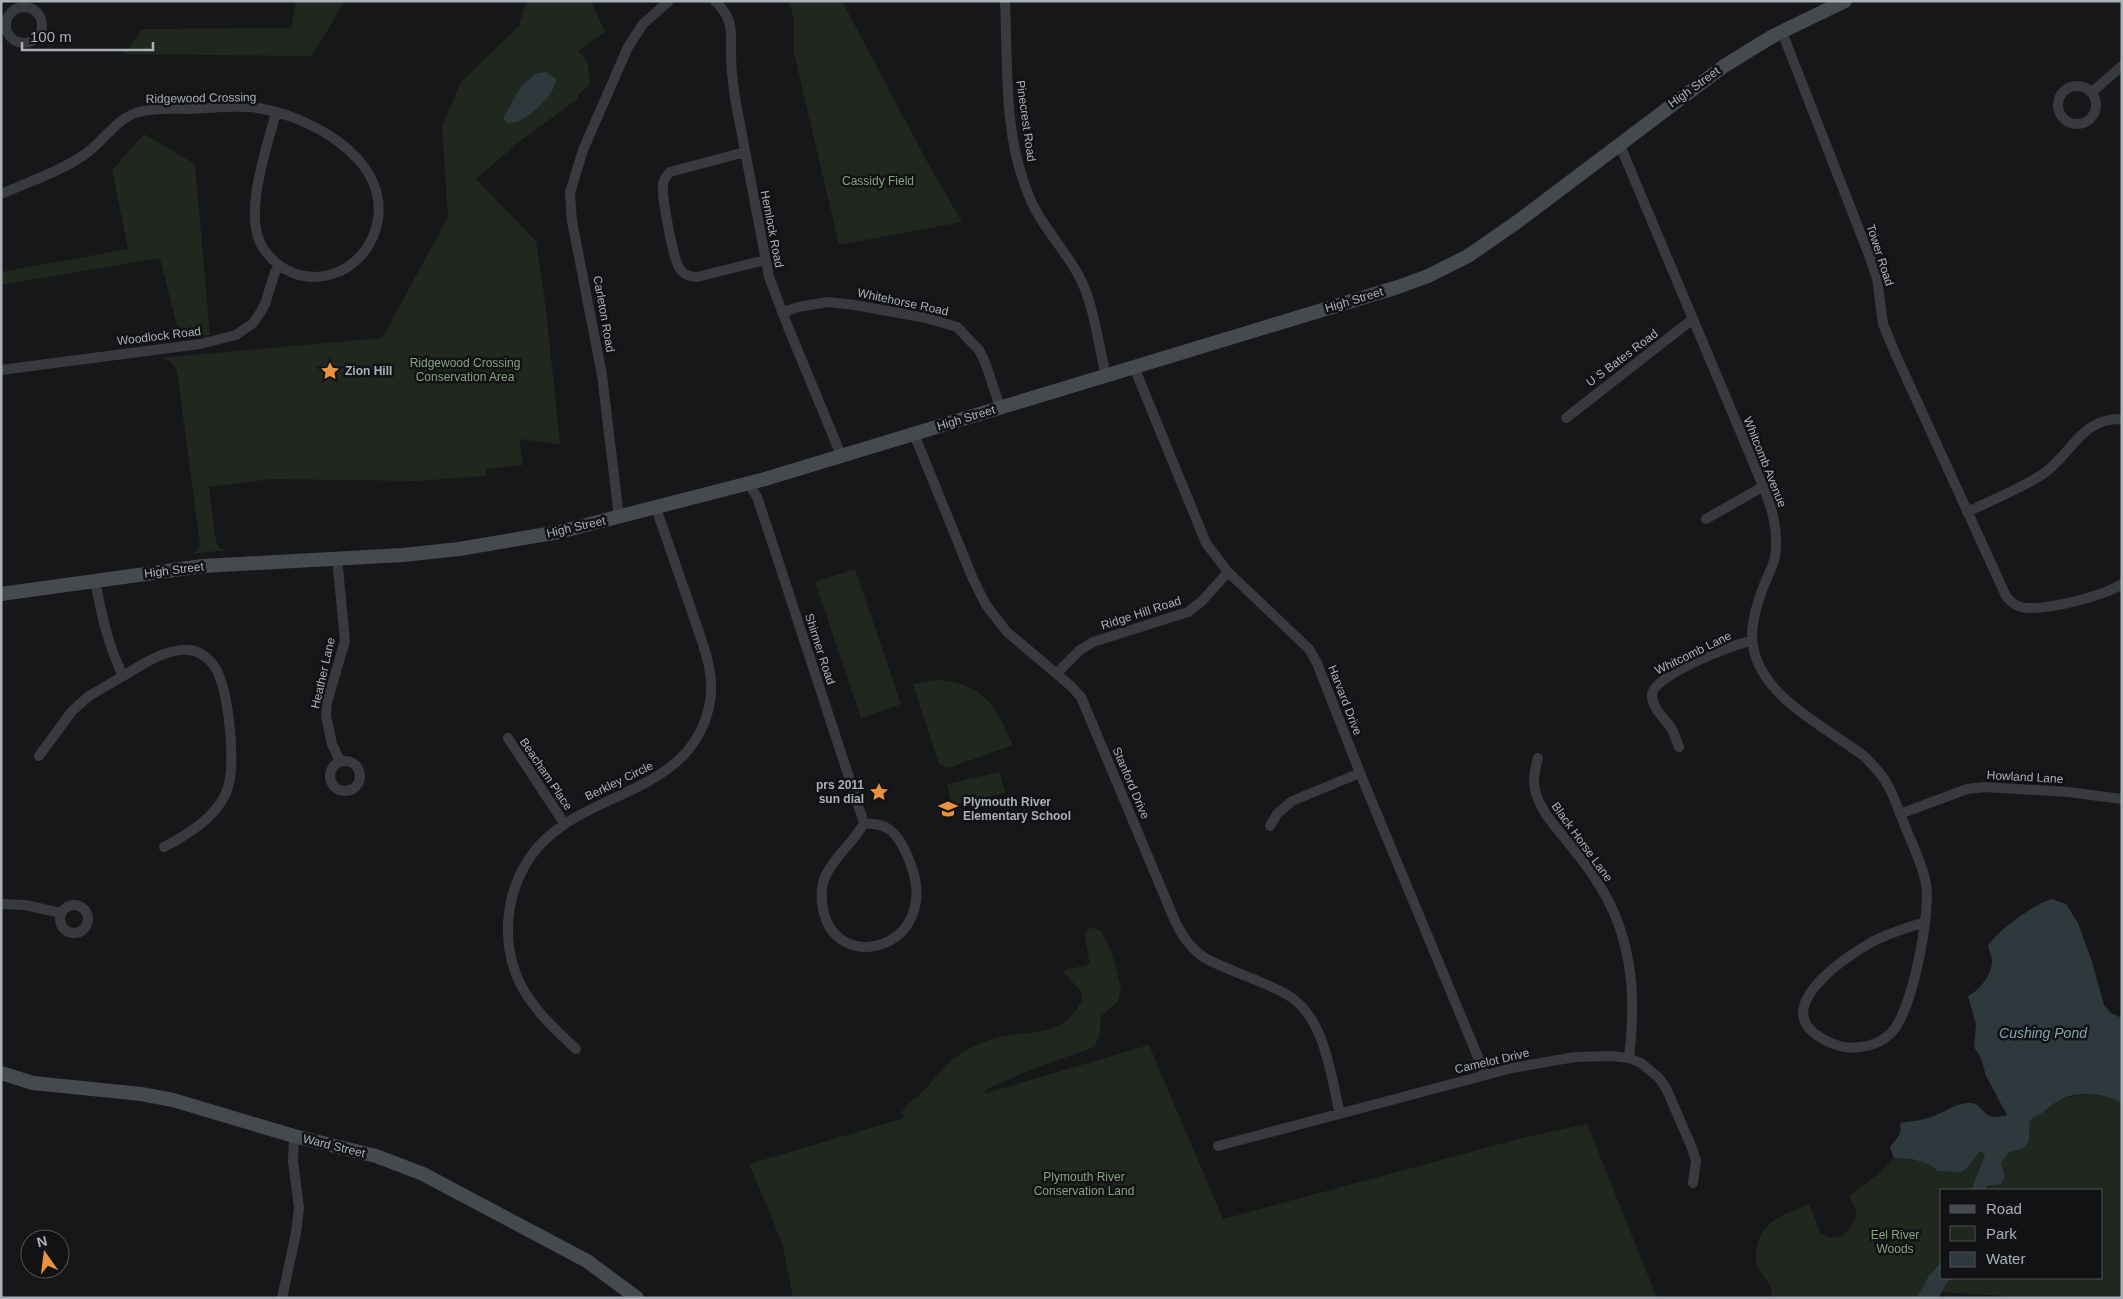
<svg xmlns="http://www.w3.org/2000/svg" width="2123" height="1299" font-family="Arial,sans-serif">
<rect width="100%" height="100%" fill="#171719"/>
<path fill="#20271f" d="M 296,1 L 345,1 L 312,56 L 124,54 L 142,29 L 291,28 Z
M 526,1 L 591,1 L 605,32 L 578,51 C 590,60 589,72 589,85 L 578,95 L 579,98 L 520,141 L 476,179 L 536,241 L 546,309 L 560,444 L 519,439 L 523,465 L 486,469 L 486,476 L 416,481 L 272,479 L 209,487 L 216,542 L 220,548 L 226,550 L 192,554 L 198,550 L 200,544 L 177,371 L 170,361 L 159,358 L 382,338 L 448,217 L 442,127 L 461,82 L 519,26 Z
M 789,1 L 842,1 L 930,167 L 962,222 L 839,245 L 793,49 L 794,20 Z
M 144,134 L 195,164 L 210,335 L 180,338 L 160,258 L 1,285 L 1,272 L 128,249 L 112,170 Z
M 855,569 L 901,704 L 861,718 L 815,582 Z
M 935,680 C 983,682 995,705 1013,745 L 949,768 L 939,764 L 913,684 Z
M 1000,772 L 1005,793 L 952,805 L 947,784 Z
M 1092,927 L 1101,931 L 1112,953 L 1121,988 L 1118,1001 L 1101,1016 L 1100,1033 L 1095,1047 L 1040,1066 L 989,1088 L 983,1094 L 1149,1045 L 1223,1219 L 1530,1136 L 1587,1124 L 1657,1298 L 793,1298 L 782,1243 L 749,1164 L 904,1118 L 902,1112 C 907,1102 916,1099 923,1091 C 937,1077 947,1061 965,1051 C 975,1045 992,1038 1004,1036 C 1038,1031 1065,1035 1082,1000 L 1080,990 L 1062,971 L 1090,964 L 1084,933 Z
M 2079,1095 C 2095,1095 2109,1094 2122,1104 L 2122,1298 L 2012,1298 L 2005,1296 L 1941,1292 L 1950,1278 L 2102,1278 L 2102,1190 L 1985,1190 L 1987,1186 L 2005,1178 L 2000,1163 L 2008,1153 L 2024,1148 L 2030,1134 L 2030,1120 L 2064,1098 Z
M 1980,1151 L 1985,1155 L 1971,1190 L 1942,1190 L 1942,1262 L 1929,1275 L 1917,1298 L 1771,1298 C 1774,1285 1765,1280 1759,1270 C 1755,1265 1756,1257 1756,1251 C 1760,1220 1784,1215 1809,1204 L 1821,1234 L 1832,1238 L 1841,1236 L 1847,1231 L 1855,1219 L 1856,1210 L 1849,1196 L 1877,1175 L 1894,1158 L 1912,1159 L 1928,1164 L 1938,1171 L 1966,1169 Z"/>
<path fill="#2e393d" d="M 546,72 L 556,79 C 556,95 523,126 507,123 L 503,118 L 522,85 L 535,74 Z
M 2052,899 L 2066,904 L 2078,923 L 2092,962 L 2104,1005 L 2111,1013 L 2122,1018 L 2122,1104 C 2108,1093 2080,1091 2064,1098 C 2052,1104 2042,1114 2030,1120 L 2029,1141 L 2024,1148 L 2008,1153 L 2001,1163 L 2005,1178 L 2001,1184 L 1987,1186 L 1985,1190 L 1971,1190 L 1985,1155 L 1980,1151 L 1966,1169 L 1961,1172 L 1938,1171 L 1928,1164 L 1912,1159 L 1894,1158 L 1890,1148 C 1895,1138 1903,1136 1900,1123 C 1910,1121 1921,1121 1931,1117 C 1944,1113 1956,1102 1970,1103 C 1986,1104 1981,1123 2007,1115 L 1986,1076 L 1981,1058 L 1974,1047 L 1976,1024 L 1968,996 C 1980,990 1992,975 1992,961 C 1992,956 1989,950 1988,946 C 1998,930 2034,904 2052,899 Z
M 1942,1262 L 1942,1278 L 1950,1278 L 1938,1298 L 1917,1298 L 1929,1275 Z"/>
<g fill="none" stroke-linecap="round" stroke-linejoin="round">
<path stroke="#383a3e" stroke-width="10" d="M 715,1 C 734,19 731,31 731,55 C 731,69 733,83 735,98 L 769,277 L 788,327 L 841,455
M 1005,1 C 1008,66 1003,135 1029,196 C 1041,226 1064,248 1079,276 C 1094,304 1098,344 1106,375
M6 25a18 18 0 1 1 36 0a18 18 0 1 1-36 0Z
M 1782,32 L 1869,255 L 1877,278 L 1883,324 L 1895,353 L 2006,596 C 2010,601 2015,606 2021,607 C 2042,612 2104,596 2122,584
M2058 105a19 19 0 1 1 38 0a19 19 0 1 1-38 0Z
M 2092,92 L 2122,66
M 1619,143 L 1756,469 C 1768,497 1780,525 1775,557 C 1773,566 1768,576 1764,585 C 1750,622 1744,650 1771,684 C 1791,710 1837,736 1864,756 C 1872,764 1880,772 1886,782 C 1895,797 1900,814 1907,831 C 1914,848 1923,866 1926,884 C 1931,914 1912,1012 1891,1033 C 1883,1041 1871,1046 1860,1047 C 1844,1050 1827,1043 1814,1033 C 1776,1002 1849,955 1872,942 C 1889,933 1907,928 1925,922
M 745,152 L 670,172 C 666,176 663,180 663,186 C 662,198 673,260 680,269 C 684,275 690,277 697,277 L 765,260
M 1,194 C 28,182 59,172 84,155 C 101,144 114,122 133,114 C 150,107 172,109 190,109 C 212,108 236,105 258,108 C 309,116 387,157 378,219 C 369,277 298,300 263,248 C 242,216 267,148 276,112
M 782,313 L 798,307 L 828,302 L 855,305 L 926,318 L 957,327 L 979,350 L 985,362 L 1000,407
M 1134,367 L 1206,543 L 1228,572 L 1309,649 L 1317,663 L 1360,773 L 1485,1074
M 1,370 L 200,344 L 236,335 L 253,323 L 260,313 L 265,304 L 275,272 L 279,266
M 1566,418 L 1693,319
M 914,434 L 973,579 L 986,605 L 1007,632 L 1071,686 L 1081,697 L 1175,921 C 1183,937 1190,948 1205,958 C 1231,972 1261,980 1286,994 C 1325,1016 1330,1073 1340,1114
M 748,483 L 757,497 L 772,542 L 864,823 C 854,842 835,856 826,875 C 821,885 821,898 823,909 C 836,977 941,948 911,865 C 906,851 897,831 883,826 C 877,824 870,824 864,823
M 1967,512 C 1992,500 2020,489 2043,474 C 2073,453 2080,418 2122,419
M 619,517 L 602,375 L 572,221 L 570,193 L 583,150 L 628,47 L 643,24 L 669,1
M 1706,519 L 1764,486
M 337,558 L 345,641 L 327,702 L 326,716 L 332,744 L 340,761
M 95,580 C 101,613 108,645 123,676 C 142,665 166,648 189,650 C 202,651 213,662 218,673 C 229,698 237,768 226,793 C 215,818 187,835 164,847
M 1057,673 L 1080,650 L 1093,642 L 1188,612 L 1202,601 L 1228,572
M 508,738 L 564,823
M 1679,747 C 1676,741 1675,734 1671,728 C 1665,718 1652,709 1652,695 C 1652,676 1733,644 1751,641
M 39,756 L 72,711 L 89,696 L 123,676
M 1538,758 C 1531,782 1533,792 1545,813 C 1560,834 1578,853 1592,874 C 1632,930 1637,992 1629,1058
M330 776a15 15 0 1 1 30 0a15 15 0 1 1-30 0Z
M 1900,814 L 1967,789 L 1985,787 L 2068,792 L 2122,799
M 1270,826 L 1277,814 L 1292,801 L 1360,773
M 1,904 L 25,905 L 61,913
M60 919a14 14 0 1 1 28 0a14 14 0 1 1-28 0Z
M 576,1049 C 536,1012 506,982 508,924 C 509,904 514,885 524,867 C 567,787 687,804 709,707 C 717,674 702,643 692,612 C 680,577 668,543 656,508
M 1218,1146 L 1512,1068 L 1575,1057 L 1612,1056 L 1629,1058 L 1641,1063 L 1659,1078 L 1666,1088 L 1692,1148 L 1696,1161 L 1693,1183
M 282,1298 L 296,1233 L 299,1208 L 293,1161 L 294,1136"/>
<path stroke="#464a4e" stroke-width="14" d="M 1,594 L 203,566 L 403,555 L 459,549 L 559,532 L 765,479 L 1398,287 L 1428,276 L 1468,256 L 1517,222 L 1724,66 L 1773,36 L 1845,1
M 1,1073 L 33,1083 L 141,1094 L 173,1100 L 294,1136 L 376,1156 L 423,1174 L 587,1261 L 637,1298"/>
</g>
<defs>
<g id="sight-bare" transform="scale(1.5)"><path d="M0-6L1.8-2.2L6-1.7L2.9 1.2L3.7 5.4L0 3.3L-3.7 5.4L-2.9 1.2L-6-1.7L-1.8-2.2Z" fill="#e9913f" stroke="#121214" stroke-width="2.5" paint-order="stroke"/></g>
<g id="school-bare" transform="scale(1.5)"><path d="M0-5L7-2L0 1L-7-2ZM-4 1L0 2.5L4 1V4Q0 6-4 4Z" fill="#e9913f" stroke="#121214" stroke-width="2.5" paint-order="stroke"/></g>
</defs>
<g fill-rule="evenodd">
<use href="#sight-bare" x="330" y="371"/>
<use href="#sight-bare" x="879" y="792"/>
<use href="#school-bare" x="948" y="809"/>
</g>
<g text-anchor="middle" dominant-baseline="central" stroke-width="5" stroke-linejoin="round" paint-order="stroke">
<g font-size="12" fill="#aab1b8" stroke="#121214">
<text transform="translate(1694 87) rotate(-36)">High Street</text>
<text transform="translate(201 98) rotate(-1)">Ridgewood Crossing</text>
<text transform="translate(1026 121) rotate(82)">Pinecrest Road</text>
<text transform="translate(772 229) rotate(79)">Hemlock Road</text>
<text transform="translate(1880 255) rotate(72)">Tower Road</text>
<text transform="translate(1354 300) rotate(-17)">High Street</text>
<text transform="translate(903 302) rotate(12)">Whitehorse Road</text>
<text transform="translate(604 314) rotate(80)">Carleton Road</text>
<text transform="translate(159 336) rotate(-7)">Woodlock Road</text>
<text transform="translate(1622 358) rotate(-37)">U S Bates Road</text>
<text transform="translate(966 418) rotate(-17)">High Street</text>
<text transform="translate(1765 462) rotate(68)">Whitcomb Avenue</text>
<text transform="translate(576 527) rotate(-13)">High Street</text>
<text transform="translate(174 570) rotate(-7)">High Street</text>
<text transform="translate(1141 613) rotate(-18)">Ridge Hill Road</text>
<text transform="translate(820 649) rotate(72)">Shirmer Road</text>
<text transform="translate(1693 653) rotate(-26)">Whitcomb Lane</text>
<text transform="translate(323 673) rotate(-77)">Heather Lane</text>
<text transform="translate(1345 700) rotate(69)">Harvard Drive</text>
<text transform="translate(546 774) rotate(56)">Beacham Place</text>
<text transform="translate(2025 777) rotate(3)">Howland Lane</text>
<text transform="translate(619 781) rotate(-26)">Berkley Circle</text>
<text transform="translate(1131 783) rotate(67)">Stanford Drive</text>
<text transform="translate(1582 842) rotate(54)">Black Horse Lane</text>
<text transform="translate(1492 1061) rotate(-13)">Camelot Drive</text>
<text transform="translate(334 1146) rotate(14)">Ward Street</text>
</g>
<g font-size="12" fill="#86a282" stroke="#121214">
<text x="878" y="181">Cassidy Field</text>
<text x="465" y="363">Ridgewood Crossing<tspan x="465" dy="14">Conservation Area</tspan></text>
<text x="1084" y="1177">Plymouth River<tspan x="1084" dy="14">Conservation Land</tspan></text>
<text x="1895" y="1235">Eel River<tspan x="1895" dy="14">Woods</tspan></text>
</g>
<g font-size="12" font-weight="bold" fill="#aab1b8" stroke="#121214" text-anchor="start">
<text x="345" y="371">Zion Hill</text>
<text x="864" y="785" text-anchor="end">prs 2011<tspan x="864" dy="14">sun dial</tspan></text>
<text x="963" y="802">Plymouth River<tspan x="963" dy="14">Elementary School</tspan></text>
</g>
<g font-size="14" font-style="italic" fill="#83a4b1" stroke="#121214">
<text x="2043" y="1033">Cushing Pond</text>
</g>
</g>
<rect width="2123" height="1299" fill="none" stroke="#aab1b8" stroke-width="5"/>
<rect x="1940" y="1189" width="162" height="90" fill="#121214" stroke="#4f5256"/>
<rect x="1950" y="1205" width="25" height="8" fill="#464a4e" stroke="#4f5256"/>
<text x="1986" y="1214" font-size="15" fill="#aab1b8">Road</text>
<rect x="1950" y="1226" width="25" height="15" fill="#20271f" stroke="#4f5256"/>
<text x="1986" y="1239" font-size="15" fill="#aab1b8">Park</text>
<rect x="1950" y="1252" width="25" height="15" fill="#2e393d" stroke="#4f5256"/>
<text x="1986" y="1264" font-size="15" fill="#aab1b8">Water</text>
<g transform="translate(45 1254) rotate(346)"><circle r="24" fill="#121214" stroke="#4f5256"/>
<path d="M0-4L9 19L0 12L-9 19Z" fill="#e9913f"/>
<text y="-8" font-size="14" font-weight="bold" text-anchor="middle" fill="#aab1b8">N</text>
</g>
<path d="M22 42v8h131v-8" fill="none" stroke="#aab1b8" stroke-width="2.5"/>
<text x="30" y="42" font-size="15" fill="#aab1b8" stroke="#121214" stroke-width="4" paint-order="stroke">100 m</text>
</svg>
